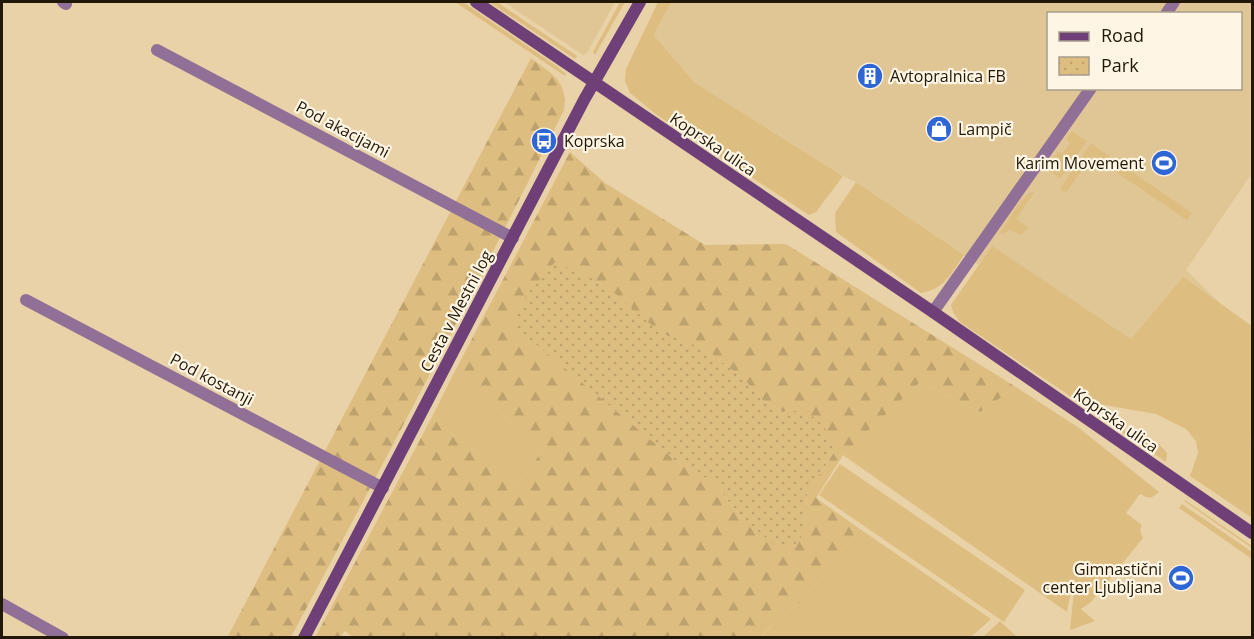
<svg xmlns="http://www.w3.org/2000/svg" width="1254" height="639" font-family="'Open Sans',sans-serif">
<defs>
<pattern id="forest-firs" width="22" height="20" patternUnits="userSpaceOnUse" patternTransform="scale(1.5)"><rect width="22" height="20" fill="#debd80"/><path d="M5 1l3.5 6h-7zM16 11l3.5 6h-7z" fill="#bea26d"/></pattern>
<pattern id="park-dots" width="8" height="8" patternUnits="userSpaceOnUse" patternTransform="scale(1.5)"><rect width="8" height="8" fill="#debd80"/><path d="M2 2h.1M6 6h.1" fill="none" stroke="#bea26d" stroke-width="1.8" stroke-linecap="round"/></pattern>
</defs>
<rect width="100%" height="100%" fill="#e9d2a7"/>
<path fill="#e1c695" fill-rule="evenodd" d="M 504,2 L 615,2 L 587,53 L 583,55 Z
M 671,2 L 1252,2 L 1252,173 L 1186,270 L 1222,305 L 1183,278 L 1131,339 L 992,247 L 978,265 L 856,182 L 843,176 L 695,83 L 654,35 ZM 1048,14 L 1240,14 L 1240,88 L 1048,88 Z"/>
<path fill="#debd80" d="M 455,2 L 463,2 L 558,67 L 566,74 L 565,76 Z
M 489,2 L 497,2 L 577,56 L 575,59 Z
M 620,2 L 625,2 L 595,55 L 593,52 Z
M 658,2 L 671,2 L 654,35 L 695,83 L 843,176 L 816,212 L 809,215 L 657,115 L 630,93 L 625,81 L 626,69 Z
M 1072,131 L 1087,141 L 1060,179 L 1046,168 L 1058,151 L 1062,154 L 1070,143 L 1066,139 Z
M 1091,143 L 1096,147 L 1192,213 L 1187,220 L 1092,156 L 1066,193 L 1060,189 Z
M 856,182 L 964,255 C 951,273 945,289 921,293 L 836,232 L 835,213 Z
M 1035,191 L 1016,219 L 1029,228 L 1021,235 L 1009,229 L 1004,235 L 1000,233 C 1007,222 1023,193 1035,191 Z
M 992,246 L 1131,339 L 1183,277 L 1252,326 L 1252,436 L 1250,440 L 1252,442 L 1252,518 L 1190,476 L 1198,453 L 1196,441 L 1186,429 L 1156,414 L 1076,400 L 960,322 L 953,312 L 951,305 Z
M 454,373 L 543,450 L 517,485 L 432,417 Z
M 920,382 L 980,412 L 1016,387 L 1079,428 L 1159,492 C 1151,499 1149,499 1140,494 L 1126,513 L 1142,525 L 1140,530 L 1143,538 L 1091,602 L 1081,609 L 1095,621 L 1070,630 L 1075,580 L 1073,579 L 1067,612 L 843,455 Z
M 1123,430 L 1159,444 L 1167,453 L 1166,462 L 1122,432 Z
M 840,464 L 1025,590 L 1004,622 L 819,495 Z
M 1185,500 L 1252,546 L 1252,548 L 1184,501 Z
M 1182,504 L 1252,552 L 1252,559 L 1179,508 Z
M 860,529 L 991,619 L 971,637 L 761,638 L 774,623 L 804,599 Z
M 1000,621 L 1017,637 L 983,637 Z"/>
<path fill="url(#forest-firs)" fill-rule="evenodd" d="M 531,58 C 552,74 568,81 564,110 C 476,288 384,463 291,637 L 227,638 Z
M 570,152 L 605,183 L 705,245 L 786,244 L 1016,387 L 980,412 L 920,382 L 843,455 L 816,498 L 860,529 L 804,599 L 774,623 L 761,637 L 354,638 L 345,631 L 340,637 L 315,638 L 432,417 L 517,485 L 543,450 L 454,373 ZM 648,324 L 662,334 L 709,352 L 745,380 L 761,399 L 781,411 L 806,411 L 834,452 L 807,494 L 805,525 L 744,520 L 713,482 L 676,461 L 630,421 Z"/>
<path fill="url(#park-dots)" d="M 555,262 L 604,284 L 662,334 L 683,340 L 709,352 L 745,380 L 761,399 L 781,411 L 806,411 L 824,426 L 834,452 L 807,494 L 805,525 L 799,542 L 782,551 L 744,520 L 713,482 L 676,461 L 513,325 L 527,294 Z"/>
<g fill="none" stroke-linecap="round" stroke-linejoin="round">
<path stroke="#917097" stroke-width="12" d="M 63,2 L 66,4
M 1166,14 L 1174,2
M 157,50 L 513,238
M 26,300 L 383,488
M 933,312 L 1091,88
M 2,604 L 63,638"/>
<path stroke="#6f3f77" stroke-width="12" d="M 476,2 L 933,312 L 1252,533
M 304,638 L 584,100 L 640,2"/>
</g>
<defs>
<g id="building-disc" transform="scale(1.35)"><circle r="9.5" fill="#2e67d5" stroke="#fef5e4"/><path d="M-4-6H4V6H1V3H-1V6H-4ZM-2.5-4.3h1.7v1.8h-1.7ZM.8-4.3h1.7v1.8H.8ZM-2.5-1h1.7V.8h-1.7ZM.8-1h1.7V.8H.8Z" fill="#fff"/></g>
<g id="shop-disc" transform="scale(1.35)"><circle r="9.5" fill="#2e67d5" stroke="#fef5e4"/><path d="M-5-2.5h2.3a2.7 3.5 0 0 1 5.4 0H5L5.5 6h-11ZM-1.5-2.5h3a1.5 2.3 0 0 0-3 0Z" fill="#fff"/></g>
<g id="bus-disc" transform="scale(1.35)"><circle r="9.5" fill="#2e67d5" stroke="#fef5e4"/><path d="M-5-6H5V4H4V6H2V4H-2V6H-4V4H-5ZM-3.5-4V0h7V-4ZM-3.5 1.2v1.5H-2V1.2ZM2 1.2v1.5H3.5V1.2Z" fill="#fff"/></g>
<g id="stadium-disc" transform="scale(1.35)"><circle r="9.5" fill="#2e67d5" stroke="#fef5e4"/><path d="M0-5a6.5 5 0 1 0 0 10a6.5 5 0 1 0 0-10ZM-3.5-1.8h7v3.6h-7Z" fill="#fff"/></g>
</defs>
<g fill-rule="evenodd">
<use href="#building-disc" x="870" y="76"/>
<use href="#shop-disc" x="939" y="129"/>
<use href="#bus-disc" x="544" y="141"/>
<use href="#stadium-disc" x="1164" y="163"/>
<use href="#stadium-disc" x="1181" y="578"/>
</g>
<g text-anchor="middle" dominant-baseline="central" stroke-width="4.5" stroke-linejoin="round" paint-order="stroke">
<g font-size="16" fill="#211808" stroke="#fef5e4" text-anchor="start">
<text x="890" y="76">Avtopralnica FB</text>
<text x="958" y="129">Lampič</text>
<text x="564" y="141">Koprska</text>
<text x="1144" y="163" text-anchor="end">Karim Movement</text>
<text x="1162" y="569" text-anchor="end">Gimnastični<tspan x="1162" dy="18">center Ljubljana</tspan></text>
</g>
<g font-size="16" fill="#211808" stroke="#fef5e4">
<text transform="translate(343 129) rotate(28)">Pod akacijami</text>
<text transform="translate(713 144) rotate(34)">Koprska ulica</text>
<text transform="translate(456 311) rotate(-62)">Cesta v Mestni log</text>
<text transform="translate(212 379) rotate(28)">Pod kostanji</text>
<text transform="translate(1116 420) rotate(35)">Koprska ulica</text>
</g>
</g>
<rect width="1254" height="639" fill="none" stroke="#211808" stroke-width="6"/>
<rect x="1047" y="12" width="195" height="78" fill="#fef5e4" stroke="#a69d8c" stroke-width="1.5"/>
<rect x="1059" y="32" width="30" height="9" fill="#6f3f77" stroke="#a69d8c" stroke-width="1.5"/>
<text x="1101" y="42" font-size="18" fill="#211808">Road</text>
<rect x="1059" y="57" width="30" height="18" fill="url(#park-dots)" stroke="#a69d8c" stroke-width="1.5"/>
<text x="1101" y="72" font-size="18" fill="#211808">Park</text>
</svg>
